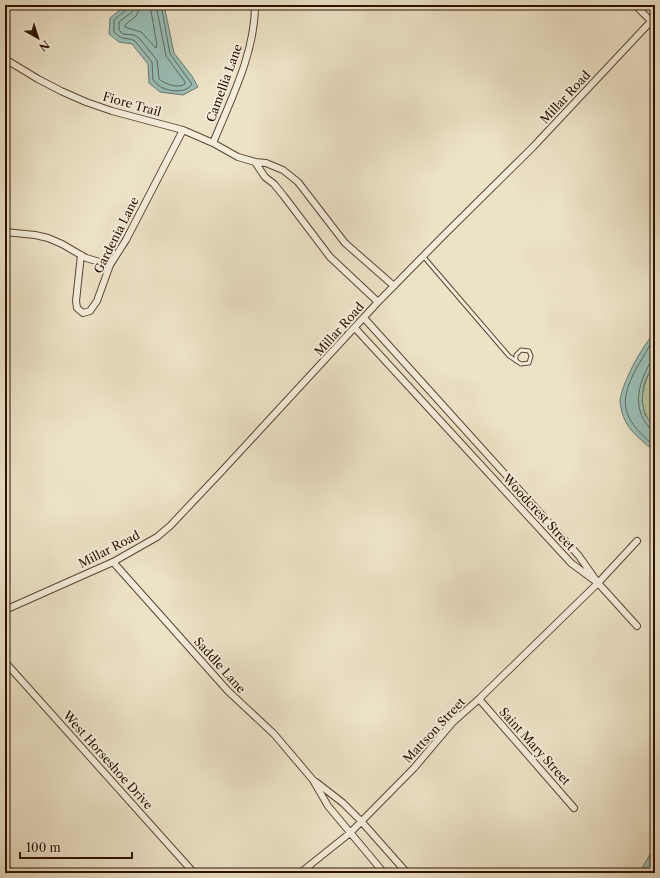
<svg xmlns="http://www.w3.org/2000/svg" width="660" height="878" font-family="'Libre Caslon Text',serif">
<defs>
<pattern id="grass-dots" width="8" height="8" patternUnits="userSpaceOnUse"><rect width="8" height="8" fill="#b8c395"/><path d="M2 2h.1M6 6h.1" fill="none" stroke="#9ea67f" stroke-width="1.8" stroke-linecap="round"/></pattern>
</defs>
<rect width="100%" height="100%" fill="#ece2c6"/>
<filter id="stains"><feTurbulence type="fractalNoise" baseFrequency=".005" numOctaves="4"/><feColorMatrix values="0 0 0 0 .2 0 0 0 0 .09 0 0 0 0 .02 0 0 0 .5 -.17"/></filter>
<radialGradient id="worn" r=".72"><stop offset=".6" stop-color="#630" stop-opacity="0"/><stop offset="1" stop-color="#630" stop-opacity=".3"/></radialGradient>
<path fill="url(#grass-dots)" stroke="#726a4a" d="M 655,361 L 655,428 C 634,406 643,384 655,361 Z"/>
<path fill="#99beb5" stroke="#6d796d" d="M 129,5 L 164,5 L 174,53 L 192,76 L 198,87 L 183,95 L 160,92 L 149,83 L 148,64 L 132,44 L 119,42 L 109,34 L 110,18 L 122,8 Z
M 655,332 L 655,361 L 644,383 L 642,401 L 645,415 L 655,428 L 655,452 C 644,442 629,432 624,418 C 622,414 620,405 620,400 C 623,380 642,347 655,332 Z
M 655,846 L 655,873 L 639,873 Z"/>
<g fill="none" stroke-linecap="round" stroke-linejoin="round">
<path stroke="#62685a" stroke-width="1" d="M 129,5 L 127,9 L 114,20 L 114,32 C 124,42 126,36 135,41 L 152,62 L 153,80 C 156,83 160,87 163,88 C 172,92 187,93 192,84 L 170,54 L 161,5
M 134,5 L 132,12 L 119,22 L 119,30 L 123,34 L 134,35 L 139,38 L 157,60 L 159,79 C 165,84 178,89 185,84 L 185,82 L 166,56 L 156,5
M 140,5 L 139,10 L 136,16 L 125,25 L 125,27 L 141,32 L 156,48 L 157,45 L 150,5
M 655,338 C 648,347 643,358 637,367 C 616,406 624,419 655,447
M 655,361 L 650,363 C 640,381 632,404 646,423 C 649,427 650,430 655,430"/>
<g stroke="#5c4532" stroke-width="5">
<path id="service" d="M 423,256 L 509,356 L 521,364 L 529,363 L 531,356 L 529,351 L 521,350 L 516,355 L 516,361"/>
</g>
<g stroke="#5c4532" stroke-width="8">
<path id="minor" d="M 635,5 L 651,21
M 5,59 L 38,79 L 61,91 L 86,102 L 112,111 L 183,130 L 213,143 L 238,157 L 255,162 L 266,163 L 283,170 L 298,182 L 345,243 L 394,286
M 213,143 C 231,99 255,53 255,5
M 255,162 L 265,177 L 274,184 L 283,195 L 330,257 L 378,302
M 5,232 L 35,235 L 48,238 L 62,244 L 86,258 L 110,265
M 81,255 L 76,301 L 77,308 L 83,313 L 90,311 L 97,301 L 110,265 L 126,240 L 183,130
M 355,328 L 571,563 L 598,583 L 579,556 L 364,318
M 113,562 L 228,691 L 274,734 L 313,780 L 328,806 L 384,873
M 598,583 L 637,626
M 5,610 L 113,562 L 157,537 L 170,526 L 221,472 L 378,302 L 443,236 L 533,147 L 655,17
M 5,662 L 194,873
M 479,699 L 574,808
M 316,782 L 343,803 L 361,821 L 407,873
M 5,866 L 11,873
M 300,873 L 350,833 L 414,768 L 453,722 L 479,699 L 598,583 L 637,541"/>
</g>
<use href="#service" stroke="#f3ecda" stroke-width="3"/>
<use href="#minor" stroke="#f3ecda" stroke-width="6"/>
</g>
<g text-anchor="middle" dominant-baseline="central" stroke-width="4" stroke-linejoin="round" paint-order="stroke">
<g font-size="12" fill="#2c1100" stroke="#f3ecda">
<text transform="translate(224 83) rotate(-70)">Camellia Lane</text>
<text transform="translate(565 97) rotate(-47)">Millar Road</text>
<text transform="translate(132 104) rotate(16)">Fiore Trail</text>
<text transform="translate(116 235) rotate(-63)">Gardenia Lane</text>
<text transform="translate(339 329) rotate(-48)">Millar Road</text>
<text transform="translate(539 512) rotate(47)">Woodcrest Street</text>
<text transform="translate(109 549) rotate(-27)">Millar Road</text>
<text transform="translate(220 665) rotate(48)">Saddle Lane</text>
<text transform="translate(434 730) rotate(-47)">Mattson Street</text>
<text transform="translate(535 746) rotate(48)">Saint Mary Street</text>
<text transform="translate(108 760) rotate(48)">West Horseshoe Drive</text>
</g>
</g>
<rect width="660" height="878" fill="none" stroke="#ece2c6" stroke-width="20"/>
<rect x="6" y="6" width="648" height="866" fill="none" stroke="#2c1100" stroke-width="2"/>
<rect x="10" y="10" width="640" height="858" fill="none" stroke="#2c1100"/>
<g transform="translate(38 38) rotate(141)" stroke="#f3ecda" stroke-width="3" paint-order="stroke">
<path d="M0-3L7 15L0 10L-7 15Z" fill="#2c1100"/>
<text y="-6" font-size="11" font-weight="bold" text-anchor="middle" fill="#2c1100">N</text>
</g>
<path d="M20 852v6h112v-6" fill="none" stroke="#2c1100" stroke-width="2"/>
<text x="26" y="852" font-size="12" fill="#2c1100" stroke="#f3ecda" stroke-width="3" paint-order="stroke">100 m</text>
<rect width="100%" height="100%" filter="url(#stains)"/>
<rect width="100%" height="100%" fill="url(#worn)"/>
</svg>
